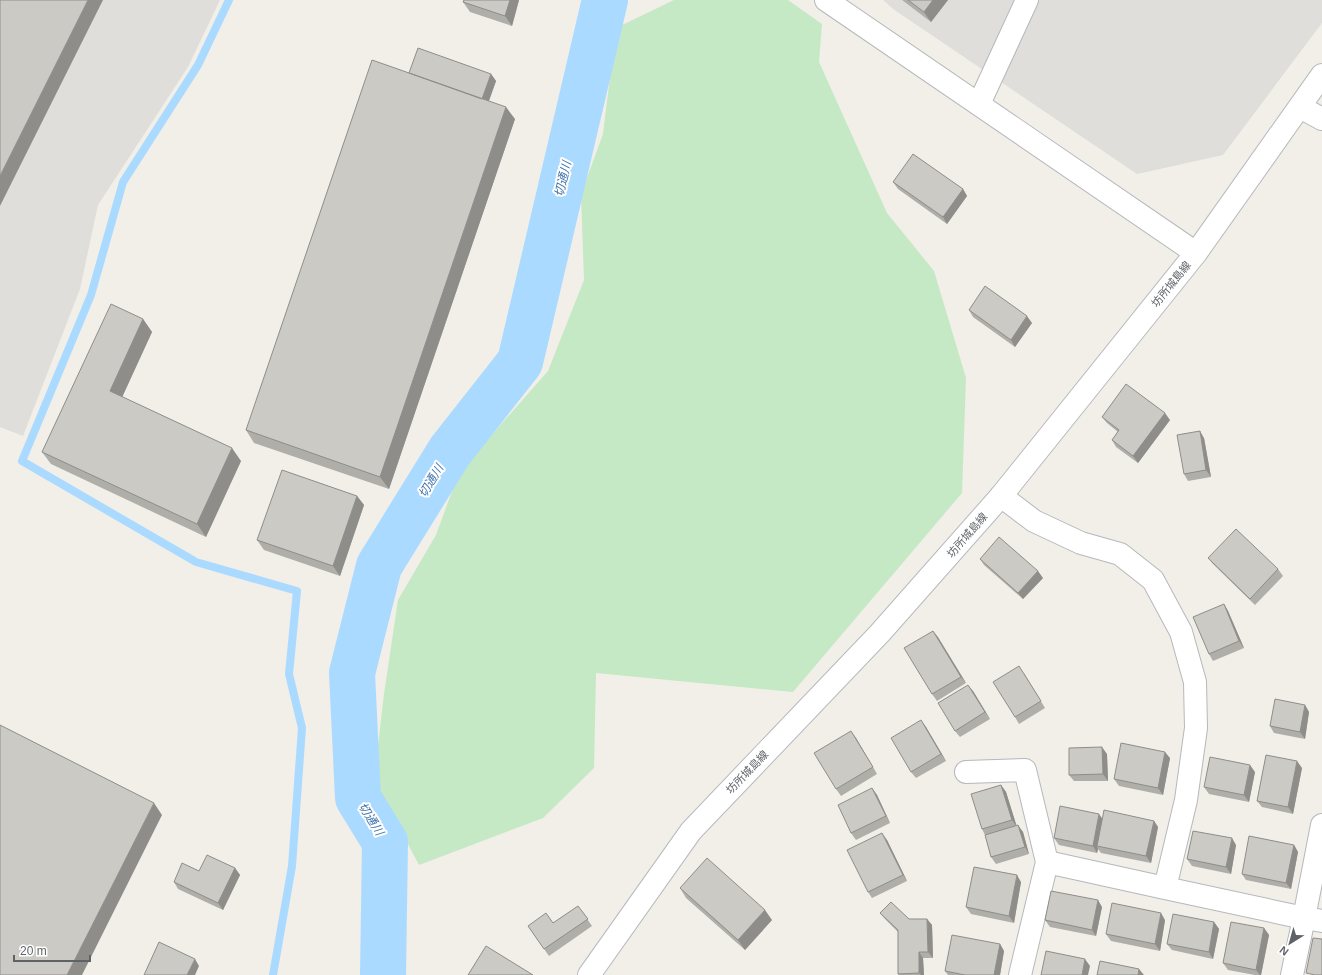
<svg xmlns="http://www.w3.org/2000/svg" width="1322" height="975" font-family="Helvetica,'Noto Sans JP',sans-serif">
<rect width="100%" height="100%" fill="#f1efe8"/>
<path fill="#e0deda" d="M 0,0 L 220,0 L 188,67 L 98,205 L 80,289 L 23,436 L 0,427 Z
M 883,0 L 1322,0 L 1322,23 L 1223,155 L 1137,174 L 893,9 Z"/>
<path fill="#c5e8c5" d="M 674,0 L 788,0 L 822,24 L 819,62 L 887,213 L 934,271 L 966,378 L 962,493 L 793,692 L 596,673 L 594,768 L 543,818 L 419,865 L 374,780 L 384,694 L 398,600 L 436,535 L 459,472 L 548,371 L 584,280 L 581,194 L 603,134 L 616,28 Z"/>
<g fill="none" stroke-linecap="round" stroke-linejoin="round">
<path stroke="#aadaff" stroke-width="8" d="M 229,0 L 198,65 L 123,182 L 91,295 L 22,461 L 196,562 L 297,591 L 289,674 L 302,728 L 292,866 L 273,975"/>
<path stroke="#aadaff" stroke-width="46" d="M 383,975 L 385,842 L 358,798 L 352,673 L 379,566 L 450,451 L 520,362 L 605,0"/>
<g stroke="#b5b8bc" stroke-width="24">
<path id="minor" d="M 979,104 L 1027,0
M 1300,107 L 1322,119
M 1001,496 L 1034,521 L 1081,543 L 1120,554 L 1153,580 L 1181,632 L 1195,682 L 1196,728 L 1186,800 L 1165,888 L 1304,918 L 1322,825
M 966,772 L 1025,770 L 1047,862
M 1020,975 L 1047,862 L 1165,888
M 1292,975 L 1304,918 L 1322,921"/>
</g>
<g stroke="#b5b8bc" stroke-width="24">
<path id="tertiary" d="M 826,0 L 1196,253"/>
</g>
<g stroke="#b6babf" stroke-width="24">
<path id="secondary" d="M 589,975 L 691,831 L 880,633 L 1001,496 L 1196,253 L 1322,75"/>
</g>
<use href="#minor" stroke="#fff" stroke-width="22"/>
<use href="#tertiary" stroke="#fff" stroke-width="22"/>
<use href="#secondary" stroke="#fff" stroke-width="22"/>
</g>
<path fill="#afaea9" d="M 464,0 L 519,0 L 512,26 L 470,12 L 463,2 Z
M 902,0 L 948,0 L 931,22 Z
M 409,73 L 491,74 L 496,81 L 489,101 L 515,119 L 389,489 L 254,443 L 246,430 Z
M 893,182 L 963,189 L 967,196 L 947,224 L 898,189 Z
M 969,310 L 1032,323 L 1015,347 L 973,317 Z
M 143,319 L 152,332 L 122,397 L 241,461 L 206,537 L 51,464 L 42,452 Z
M 1102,417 L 1170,420 L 1138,463 L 1116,447 L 1112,440 L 1118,432 L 1107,423 Z
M 1204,438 L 1211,477 L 1188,481 L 1184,474 Z
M 357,496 L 364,505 L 340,576 L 264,550 L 257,540 Z
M 1208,558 L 1278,569 L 1283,576 L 1255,605 L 1213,564 Z
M 980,559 L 1043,578 L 1023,599 L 984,565 Z
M 1224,604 L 1228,611 L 1244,648 L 1213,661 L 1209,654 Z
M 933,631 L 966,683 L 937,701 L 932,694 Z
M 1024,673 L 1045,708 L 1019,724 L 1015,717 Z
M 973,691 L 990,719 L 960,737 L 955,731 Z
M 1305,705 L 1309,712 L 1305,739 L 1274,733 L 1270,726 Z
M 926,727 L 946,761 L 916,778 L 911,772 Z
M 856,738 L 877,774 L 841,796 L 836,789 Z
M 1107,754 L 1108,781 L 1074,781 L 1069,775 Z
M 1170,758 L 1163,795 L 1119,786 L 1114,779 Z
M 1302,768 L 1293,814 L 1262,807 L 1257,801 Z
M 1255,772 L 1249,802 L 1209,794 L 1204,787 Z
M 1001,785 L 1006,792 L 1016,825 L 1023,832 L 1029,854 L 996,864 L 991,857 L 985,835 L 982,829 Z
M 872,788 L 877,795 L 890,823 L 856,840 L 851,833 Z
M 1102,819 L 1154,821 L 1158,827 L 1151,863 L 1101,853 L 1098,849 L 1097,853 L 1059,845 L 1054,838 Z
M 887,840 L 907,881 L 872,898 L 868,892 Z
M 1236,845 L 1231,874 L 1192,866 L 1187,859 Z
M 1294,845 L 1298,852 L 1291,889 L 1246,880 L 1242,874 Z
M 235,868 L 240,875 L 223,910 L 178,889 L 174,882 L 199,871 Z
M 1021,882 L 1014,923 L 971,914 L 966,907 Z
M 680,888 L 772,920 L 745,950 L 686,898 Z
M 578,906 L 592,926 L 549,956 L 528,926 L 553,923 Z
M 1102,907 L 1096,936 L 1050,927 L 1045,920 Z
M 880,913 L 909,919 L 927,919 L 932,925 L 933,958 L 923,958 L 924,975 L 899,975 L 898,974 L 898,932 L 885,919 Z
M 1165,920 L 1160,951 L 1111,941 L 1106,934 Z
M 1214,922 L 1219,929 L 1213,959 L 1172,950 L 1167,944 Z
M 1264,928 L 1269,935 L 1261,975 L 1255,975 L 1228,970 L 1223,963 Z
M 1000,944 L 1004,951 L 1000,975 L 948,975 L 945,971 Z"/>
<path fill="#8f8d8a" d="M 88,0 L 103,0 L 0,206 L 0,176 Z
M 510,0 L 519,0 L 512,26 L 505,16 Z
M 933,0 L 948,0 L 931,22 L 924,12 Z
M 491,74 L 496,81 L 487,106 L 482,99 Z
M 506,107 L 515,119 L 389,489 L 380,477 Z
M 963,189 L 967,196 L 947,224 L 943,217 Z
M 1027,316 L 1032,323 L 1015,347 L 1011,340 Z
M 143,319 L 152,332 L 119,404 L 110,391 Z
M 1165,413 L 1170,420 L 1138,463 L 1133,456 Z
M 1200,431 L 1204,438 L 1211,477 L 1206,470 Z
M 232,448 L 241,461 L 206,537 L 197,524 Z
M 357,496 L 364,505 L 340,576 L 333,566 Z
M 1038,571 L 1043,578 L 1023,599 L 1018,593 Z
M 1224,604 L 1228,611 L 1244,648 L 1239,641 Z
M 933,631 L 938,637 L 966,683 L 961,677 Z
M 968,685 L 973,691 L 990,719 L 985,712 Z
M 1305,705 L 1309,712 L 1305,739 L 1300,732 Z
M 921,720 L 926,727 L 946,761 L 941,754 Z
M 851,731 L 856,738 L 877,774 L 873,767 Z
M 1102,747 L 1107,754 L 1108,781 L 1103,774 Z
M 1165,752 L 1170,758 L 1163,795 L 1158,788 Z
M 1297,761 L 1302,768 L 1293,814 L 1288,807 Z
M 1250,765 L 1255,772 L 1249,802 L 1244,795 Z
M 1001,785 L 1006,792 L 1017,827 L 1012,820 Z
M 872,788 L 877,795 L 890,823 L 886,816 Z
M 154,803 L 162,815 L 82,975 L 67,975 Z
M 1099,814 L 1104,821 L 1097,846 L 1098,849 L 1097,853 L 1093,846 Z
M 1154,821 L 1158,827 L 1151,863 L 1146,856 Z
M 1018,825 L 1023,832 L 1029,854 L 1025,847 Z
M 882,833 L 887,840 L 907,881 L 903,875 Z
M 1232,838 L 1236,845 L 1231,874 L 1226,867 Z
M 1294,845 L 1298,852 L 1291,889 L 1286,883 Z
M 235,868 L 240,875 L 223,910 L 218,903 Z
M 1017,875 L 1021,882 L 1014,923 L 1009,916 Z
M 1098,900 L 1102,907 L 1096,936 L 1092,930 Z
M 765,910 L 772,920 L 745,950 L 738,940 Z
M 1161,913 L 1165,920 L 1160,951 L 1155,944 Z
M 927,919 L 932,925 L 933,958 L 928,952 Z
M 1214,922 L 1219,929 L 1213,959 L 1209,952 Z
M 1264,928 L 1269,935 L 1261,975 L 1260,975 L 1256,970 Z
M 1000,944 L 1004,951 L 1000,975 L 994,975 Z
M 919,952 L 923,958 L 924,975 L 921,975 L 919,973 Z
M 195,959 L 199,966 L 195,975 L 187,975 Z
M 1085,959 L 1090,966 L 1088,975 L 1082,975 Z
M 1139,969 L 1144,975 L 1138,975 Z"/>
<path fill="#cccac5" stroke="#8f8d8a" d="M 0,0 L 88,0 L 0,176 Z
M 464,0 L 510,0 L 505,16 L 463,2 Z
M 908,0 L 933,0 L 924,12 Z
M 418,48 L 491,74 L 482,99 L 409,73 Z
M 372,60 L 506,107 L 380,477 L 246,430 Z
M 913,154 L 963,189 L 943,217 L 893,182 Z
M 985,286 L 1027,316 L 1011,340 L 969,310 Z
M 111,304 L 143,319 L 110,391 L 232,448 L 197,524 L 42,452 Z
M 1126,384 L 1165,413 L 1133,456 L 1112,440 L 1119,430 L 1102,417 Z
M 1200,431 L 1206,470 L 1184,474 L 1177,435 Z
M 282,470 L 357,496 L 333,566 L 257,540 Z
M 1236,529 L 1278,569 L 1250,599 L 1208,558 Z
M 999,537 L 1038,571 L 1018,593 L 980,559 Z
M 1224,604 L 1239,641 L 1209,654 L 1193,617 Z
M 933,631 L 961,677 L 932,694 L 904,648 Z
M 1019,666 L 1041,701 L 1015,717 L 993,682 Z
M 968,685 L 985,712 L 955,731 L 938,703 Z
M 1275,699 L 1305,705 L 1300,732 L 1270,726 Z
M 921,720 L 941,754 L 911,772 L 891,738 Z
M 0,725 L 154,803 L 67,975 L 0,975 Z
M 851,731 L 873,767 L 836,789 L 814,753 Z
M 1121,743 L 1165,752 L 1158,788 L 1114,779 Z
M 1102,747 L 1103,774 L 1069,775 L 1069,748 Z
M 1266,755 L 1297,761 L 1288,807 L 1257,801 Z
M 1210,757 L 1250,765 L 1244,795 L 1204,787 Z
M 1001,785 L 1012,820 L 982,829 L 971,794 Z
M 872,788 L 886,816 L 851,833 L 838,805 Z
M 1060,806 L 1099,814 L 1093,846 L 1054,838 Z
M 1104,810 L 1154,821 L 1146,856 L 1097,846 Z
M 1018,825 L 1025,847 L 991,857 L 985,835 Z
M 1193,831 L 1232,838 L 1226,867 L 1187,859 Z
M 882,833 L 903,875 L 868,892 L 847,850 Z
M 1249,836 L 1294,845 L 1286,883 L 1242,874 Z
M 207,855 L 235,868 L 218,903 L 174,882 L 182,863 L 199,871 Z
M 707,858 L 765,910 L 738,940 L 680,888 Z
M 974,867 L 1017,875 L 1009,916 L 966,907 Z
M 1051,891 L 1098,900 L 1092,930 L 1045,920 Z
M 891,902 L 909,919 L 927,919 L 928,952 L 919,952 L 919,973 L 898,974 L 898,930 L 880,913 Z
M 1112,903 L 1161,913 L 1155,944 L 1106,934 Z
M 578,906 L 588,919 L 544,949 L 528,926 L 546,913 L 553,923 Z
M 1173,914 L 1214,922 L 1209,952 L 1167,944 Z
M 1231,922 L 1264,928 L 1256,970 L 1223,963 Z
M 952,935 L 1000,944 L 994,975 L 965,975 L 945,971 Z
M 1313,938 L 1322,939 L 1322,975 L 1315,975 L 1306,973 Z
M 159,942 L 195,959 L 187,975 L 144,975 Z
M 486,946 L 533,975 L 468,975 Z
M 1046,951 L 1085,959 L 1082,975 L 1041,975 Z
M 1100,961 L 1139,969 L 1138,975 L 1097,975 Z"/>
<g text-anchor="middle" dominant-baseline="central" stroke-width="4" stroke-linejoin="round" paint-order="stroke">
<g font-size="11" fill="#5f6368" stroke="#fff">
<text transform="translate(1171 284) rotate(-51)">坊所城島線</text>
<text transform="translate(967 535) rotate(-49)">坊所城島線</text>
<text transform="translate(747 772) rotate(-46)">坊所城島線</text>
</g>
<g font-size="12" font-style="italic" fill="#4174aa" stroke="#fff">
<text transform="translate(563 179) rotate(-77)">切通川</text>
<text transform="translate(431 481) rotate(-59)">切通川</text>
<text transform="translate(371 819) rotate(58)">切通川</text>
</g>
</g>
<g transform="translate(1290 943) rotate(217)" stroke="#ffffff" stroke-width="3" paint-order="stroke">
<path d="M0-3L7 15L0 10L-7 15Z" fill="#5f6368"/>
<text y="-6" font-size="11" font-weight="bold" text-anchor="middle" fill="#5f6368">N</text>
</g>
<path d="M14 955v6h76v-6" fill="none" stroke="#5f6368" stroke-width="2"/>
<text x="20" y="955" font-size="12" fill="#5f6368" stroke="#ffffff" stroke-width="3" paint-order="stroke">20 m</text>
</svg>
